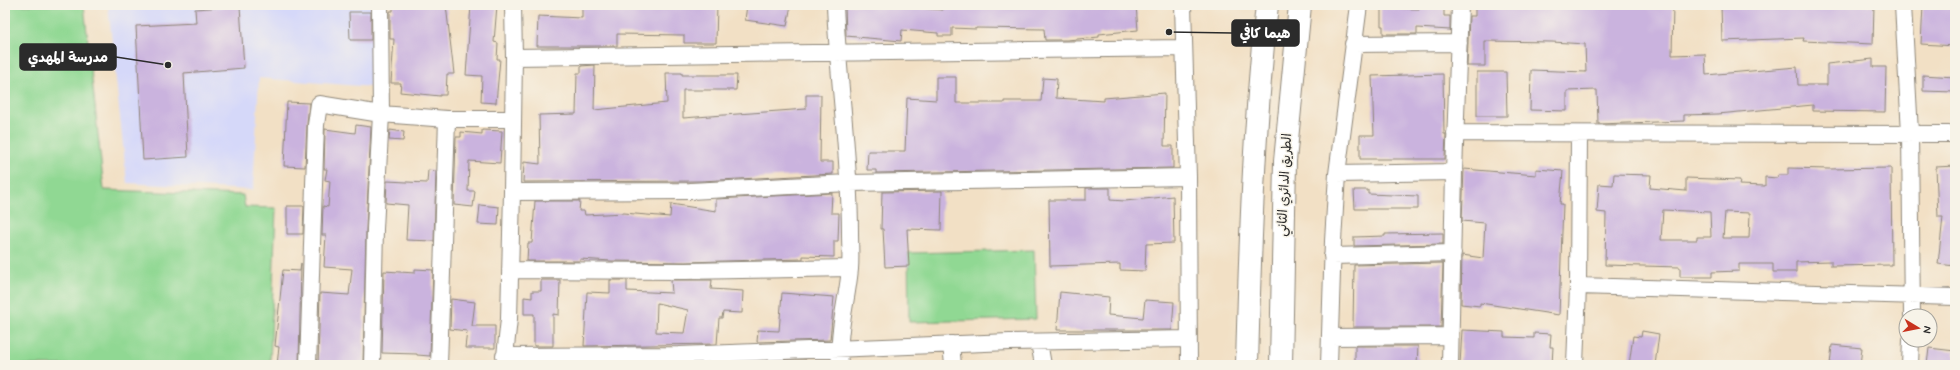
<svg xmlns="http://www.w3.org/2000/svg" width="1960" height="370" font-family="Mynerve,'Playpen Sans Arabic',sans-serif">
<rect width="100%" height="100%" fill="#f7f3e8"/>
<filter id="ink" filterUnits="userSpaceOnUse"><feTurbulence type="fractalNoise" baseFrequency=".025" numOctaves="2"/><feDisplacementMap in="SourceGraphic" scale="8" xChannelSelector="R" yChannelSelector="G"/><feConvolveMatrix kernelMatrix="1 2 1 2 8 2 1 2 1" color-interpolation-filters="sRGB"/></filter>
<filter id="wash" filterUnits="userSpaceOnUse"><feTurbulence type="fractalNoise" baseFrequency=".012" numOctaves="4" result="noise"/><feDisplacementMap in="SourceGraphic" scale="16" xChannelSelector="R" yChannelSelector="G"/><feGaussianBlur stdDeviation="0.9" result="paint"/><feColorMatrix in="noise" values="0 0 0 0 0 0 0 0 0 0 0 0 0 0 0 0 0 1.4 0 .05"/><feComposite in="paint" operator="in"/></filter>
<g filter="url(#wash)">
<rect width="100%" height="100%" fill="#f2e0c5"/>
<path fill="#d5d8f9" d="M 108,5 L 371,5 L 373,87 L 259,78 L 253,190 L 127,183 Z"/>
<path fill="#90d893" stroke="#5e825f" d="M 5,5 L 84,5 L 104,190 L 243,195 L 245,207 L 276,208 L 270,365 L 5,365 Z
M 1034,250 L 1036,319 L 909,322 L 908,253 Z"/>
<g id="blocks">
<path fill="#cab3de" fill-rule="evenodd" d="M 393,5 L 446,5 L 454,74 L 447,74 L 446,95 L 440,95 L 440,96 L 400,92 L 401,83 L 391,83 L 394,39 L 390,39 L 390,11 L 393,11 Z
M 471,5 L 497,5 L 494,42 L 498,43 L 497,59 L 500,59 L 496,103 L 481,102 L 482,76 L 466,75 Z
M 582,5 L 717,5 L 716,43 L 684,43 L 684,35 L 617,34 L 617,46 L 537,46 L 538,16 L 582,18 Z
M 747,5 L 791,5 L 787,26 L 745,20 Z
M 845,5 L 907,5 L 907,7 L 943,10 L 943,5 L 1136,5 L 1138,30 L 1099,34 L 1099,37 L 1067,40 L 1045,40 L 1044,29 L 976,28 L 976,29 L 952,28 L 952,36 L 938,36 L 938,33 L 902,30 L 901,41 L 846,36 Z
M 1419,5 L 1444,5 L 1444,16 L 1450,16 L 1450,30 L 1417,28 L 1417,34 L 1383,34 L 1383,26 L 1381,26 L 1381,8 L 1419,9 Z
M 1475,5 L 1673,5 L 1672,55 L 1705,54 L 1706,75 L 1797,67 L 1798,85 L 1827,85 L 1827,64 L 1873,59 L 1873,67 L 1886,67 L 1885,112 L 1813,111 L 1813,105 L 1718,114 L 1684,115 L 1684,121 L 1598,124 L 1597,90 L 1567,91 L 1567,111 L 1530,110 L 1531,70 L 1586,72 L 1585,44 L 1552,42 L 1485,41 L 1485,66 L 1467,66 L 1469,16 L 1475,16 Z
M 1721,5 L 1874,5 L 1873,44 L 1803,41 L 1804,38 L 1722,41 Z
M 1923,5 L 1955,5 L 1955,46 L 1921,44 Z
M 240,6 L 244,68 L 184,73 L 188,157 L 143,160 L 136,26 L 196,23 L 195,9 Z
M 349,12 L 371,12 L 371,40 L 350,40 Z
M 595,65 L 594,110 L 667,103 L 666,73 L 682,73 L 682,75 L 737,75 L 736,90 L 683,90 L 683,118 L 806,109 L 806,95 L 821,95 L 820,162 L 833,162 L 833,174 L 701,181 L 523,182 L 524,162 L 540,164 L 539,115 L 576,114 L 577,73 L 581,73 L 581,66 Z
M 1477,72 L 1506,72 L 1507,116 L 1477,116 Z
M 1443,74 L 1444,134 L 1446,134 L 1445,159 L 1360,159 L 1360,135 L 1374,135 L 1372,76 Z
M 1923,75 L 1955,77 L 1955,92 L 1923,91 Z
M 936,77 L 956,77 L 956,103 L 1004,103 L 1004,101 L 1041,101 L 1043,78 L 1057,79 L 1056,98 L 1104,101 L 1104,98 L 1165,93 L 1164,146 L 1173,146 L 1173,168 L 876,173 L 876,170 L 867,170 L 868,151 L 905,151 L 907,98 L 936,100 Z
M 287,102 L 309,103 L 307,125 L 305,167 L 284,166 Z
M 356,125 L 371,127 L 366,229 L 363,365 L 318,365 L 320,293 L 349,295 L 352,269 L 324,267 L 326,235 L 322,235 L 323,206 L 328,207 L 330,181 L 325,180 L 327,169 L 324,169 L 325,129 L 355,133 Z
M 390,130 L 404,132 L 403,141 L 389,140 Z
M 482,130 L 502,131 L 500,163 L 469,161 L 468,191 L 475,191 L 473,207 L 454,205 L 456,137 L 461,137 L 461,132 L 482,134 Z
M 1955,166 L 1955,266 L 1938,264 L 1943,217 L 1938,217 L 1936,167 Z
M 1788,168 L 1829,169 L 1891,168 L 1892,265 L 1831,266 L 1831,261 L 1796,262 L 1796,272 L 1773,272 L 1773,264 L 1739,264 L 1739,271 L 1712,272 L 1712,277 L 1680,277 L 1680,267 L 1605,265 L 1606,213 L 1597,212 L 1599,184 L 1613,185 L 1614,174 L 1651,175 L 1650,188 L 1686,191 L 1686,178 L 1740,180 L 1739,185 L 1765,186 L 1765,177 L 1777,178 L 1778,175 L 1788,175 ZM 1663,210 L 1710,212 L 1711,237 L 1697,237 L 1697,240 L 1661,240 ZM 1725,212 L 1750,213 L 1749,238 L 1723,238 Z
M 1464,169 L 1536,175 L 1536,169 L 1563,171 L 1560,204 L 1563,204 L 1559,315 L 1480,303 L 1480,306 L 1461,304 L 1462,255 L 1483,258 L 1485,223 L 1462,221 Z
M 428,170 L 436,171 L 434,241 L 406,240 L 408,205 L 386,203 L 387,181 L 427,183 Z
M 1086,188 L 1110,188 L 1110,200 L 1125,201 L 1173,196 L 1174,243 L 1146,244 L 1145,271 L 1120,270 L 1120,264 L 1050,266 L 1049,200 L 1086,200 Z
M 1354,190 L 1368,190 L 1368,194 L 1418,196 L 1418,209 L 1355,209 Z
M 942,191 L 941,230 L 907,229 L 909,266 L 885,267 L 883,229 L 881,229 L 882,192 Z
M 832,193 L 831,213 L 839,213 L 838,241 L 834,241 L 834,257 L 803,256 L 803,259 L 685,262 L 611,261 L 580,259 L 580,261 L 527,261 L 528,243 L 532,243 L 535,201 L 580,201 L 579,211 L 584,211 L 585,215 L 624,213 L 670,217 L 671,204 L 716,211 L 716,199 Z
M 480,205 L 499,207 L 498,225 L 478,224 Z
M 287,206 L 304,206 L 303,234 L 287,234 Z
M 1443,233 L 1443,244 L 1354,246 L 1354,237 L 1385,236 L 1385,234 Z
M 301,263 L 299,365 L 277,365 L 279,347 L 275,346 L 283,270 L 300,271 Z
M 1443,263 L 1441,327 L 1353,327 L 1354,265 Z
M 415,269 L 433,270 L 430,356 L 417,355 L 417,354 L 382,353 L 384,271 L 415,273 Z
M 541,280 L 560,280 L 559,315 L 553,314 L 553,346 L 534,346 L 534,314 L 524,314 L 524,297 L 532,298 L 532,291 L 541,291 Z
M 610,280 L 627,280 L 627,291 L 672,293 L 671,280 L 712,280 L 711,289 L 743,291 L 742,313 L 723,312 L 722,318 L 719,318 L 717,344 L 584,346 L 587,292 L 610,293 ZM 657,303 L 688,310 L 684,333 L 656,332 Z
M 1060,292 L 1109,297 L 1108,315 L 1143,318 L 1145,300 L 1174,302 L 1172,330 L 1057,330 Z
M 782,293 L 834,297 L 830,340 L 757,342 L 758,330 L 779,331 Z
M 451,299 L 475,302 L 472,326 L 495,326 L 495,348 L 465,348 L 467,331 L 450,329 Z
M 1462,330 L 1504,332 L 1504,337 L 1534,338 L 1534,333 L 1551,334 L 1550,347 L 1553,347 L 1552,365 L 1460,365 Z
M 1642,331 L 1659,334 L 1655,365 L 1629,365 L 1633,336 L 1641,337 Z
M 1832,345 L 1862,348 L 1860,365 L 1830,365 Z
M 1355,346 L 1418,346 L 1417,365 L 1355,365 Z
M 1929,348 L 1955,351 L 1955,365 L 1927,365 Z
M 806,360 L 806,365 L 756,365 L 756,361 Z"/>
</g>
</g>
<g filter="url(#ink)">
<use href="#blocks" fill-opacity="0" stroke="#8e8678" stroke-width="1"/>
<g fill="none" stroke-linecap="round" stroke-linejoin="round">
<g stroke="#8e8678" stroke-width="18">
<path id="minor" d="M 835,5 C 838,81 850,156 850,232 C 850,244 851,257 850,269 C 847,301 837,333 840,365
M 1183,5 L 1188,177 L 1189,365
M 1903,5 L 1910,133 L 1912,316
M 1353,44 L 1459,43
M 514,57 L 1184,48
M 1455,133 L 1955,134
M 1337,174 L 1454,172
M 512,192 L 690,191 L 849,183 L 1188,177
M 1332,256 L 1453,253
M 510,270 L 685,271 L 850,268
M 1578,286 L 1955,297
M 1330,337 L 1450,336
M 1039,342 L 1043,365
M 951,344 L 953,365
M 504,356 L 679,355 L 1010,342 L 1188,339
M 308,365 L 316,125 L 319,104 L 381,114 L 447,119 L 512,119
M 372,365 L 375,229 L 381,114 L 380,5
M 439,365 L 447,119
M 504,365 L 509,319 L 512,192 L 514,57 L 513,5
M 1329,365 L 1333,241 L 1337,174 L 1359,5
M 1450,365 L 1454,172 L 1460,5
M 1575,365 L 1578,286 L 1579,134
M 1910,365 L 1911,340"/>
</g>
<g stroke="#8e8678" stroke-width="24">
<path id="trunk" d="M 1247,365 C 1250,245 1254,125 1267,5
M 1281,365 L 1285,161 L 1300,5"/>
</g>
<use href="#minor" stroke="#fff" stroke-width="16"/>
<use href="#trunk" stroke="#fff" stroke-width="22"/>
</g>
</g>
<g text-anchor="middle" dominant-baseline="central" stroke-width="3" stroke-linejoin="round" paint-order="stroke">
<g font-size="13" fill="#2b2b2b" stroke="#f7f3e8">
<text transform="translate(1285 185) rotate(-87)">الطريق الدائري الثاني</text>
</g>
</g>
<path fill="none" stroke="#2b2b2b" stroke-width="1.5" d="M1169 32L1232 33M168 65L116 57"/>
<g fill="#2b2b2b" stroke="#f7f3e8" stroke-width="1.5">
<circle cx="1169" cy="32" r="4"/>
<circle cx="168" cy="65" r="4"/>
</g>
<g fill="#2b2b2b" stroke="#2b2b2b" stroke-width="1.5">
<rect x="1232" y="20" width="67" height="26" rx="4"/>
<rect x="20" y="44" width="96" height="26" rx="4"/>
</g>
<g font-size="14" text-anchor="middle" font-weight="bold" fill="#fff">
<text x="1265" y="38">هيما كافي</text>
<text x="68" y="62">مدرسة المهدي</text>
</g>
<rect width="1960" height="370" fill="none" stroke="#f7f3e8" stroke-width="20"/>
<g transform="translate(1918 328) rotate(100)"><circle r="19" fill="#f7f3e8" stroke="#a5a39c"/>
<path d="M0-3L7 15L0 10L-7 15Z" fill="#c8321e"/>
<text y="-6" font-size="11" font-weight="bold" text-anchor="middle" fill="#2b2b2b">N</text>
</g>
</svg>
